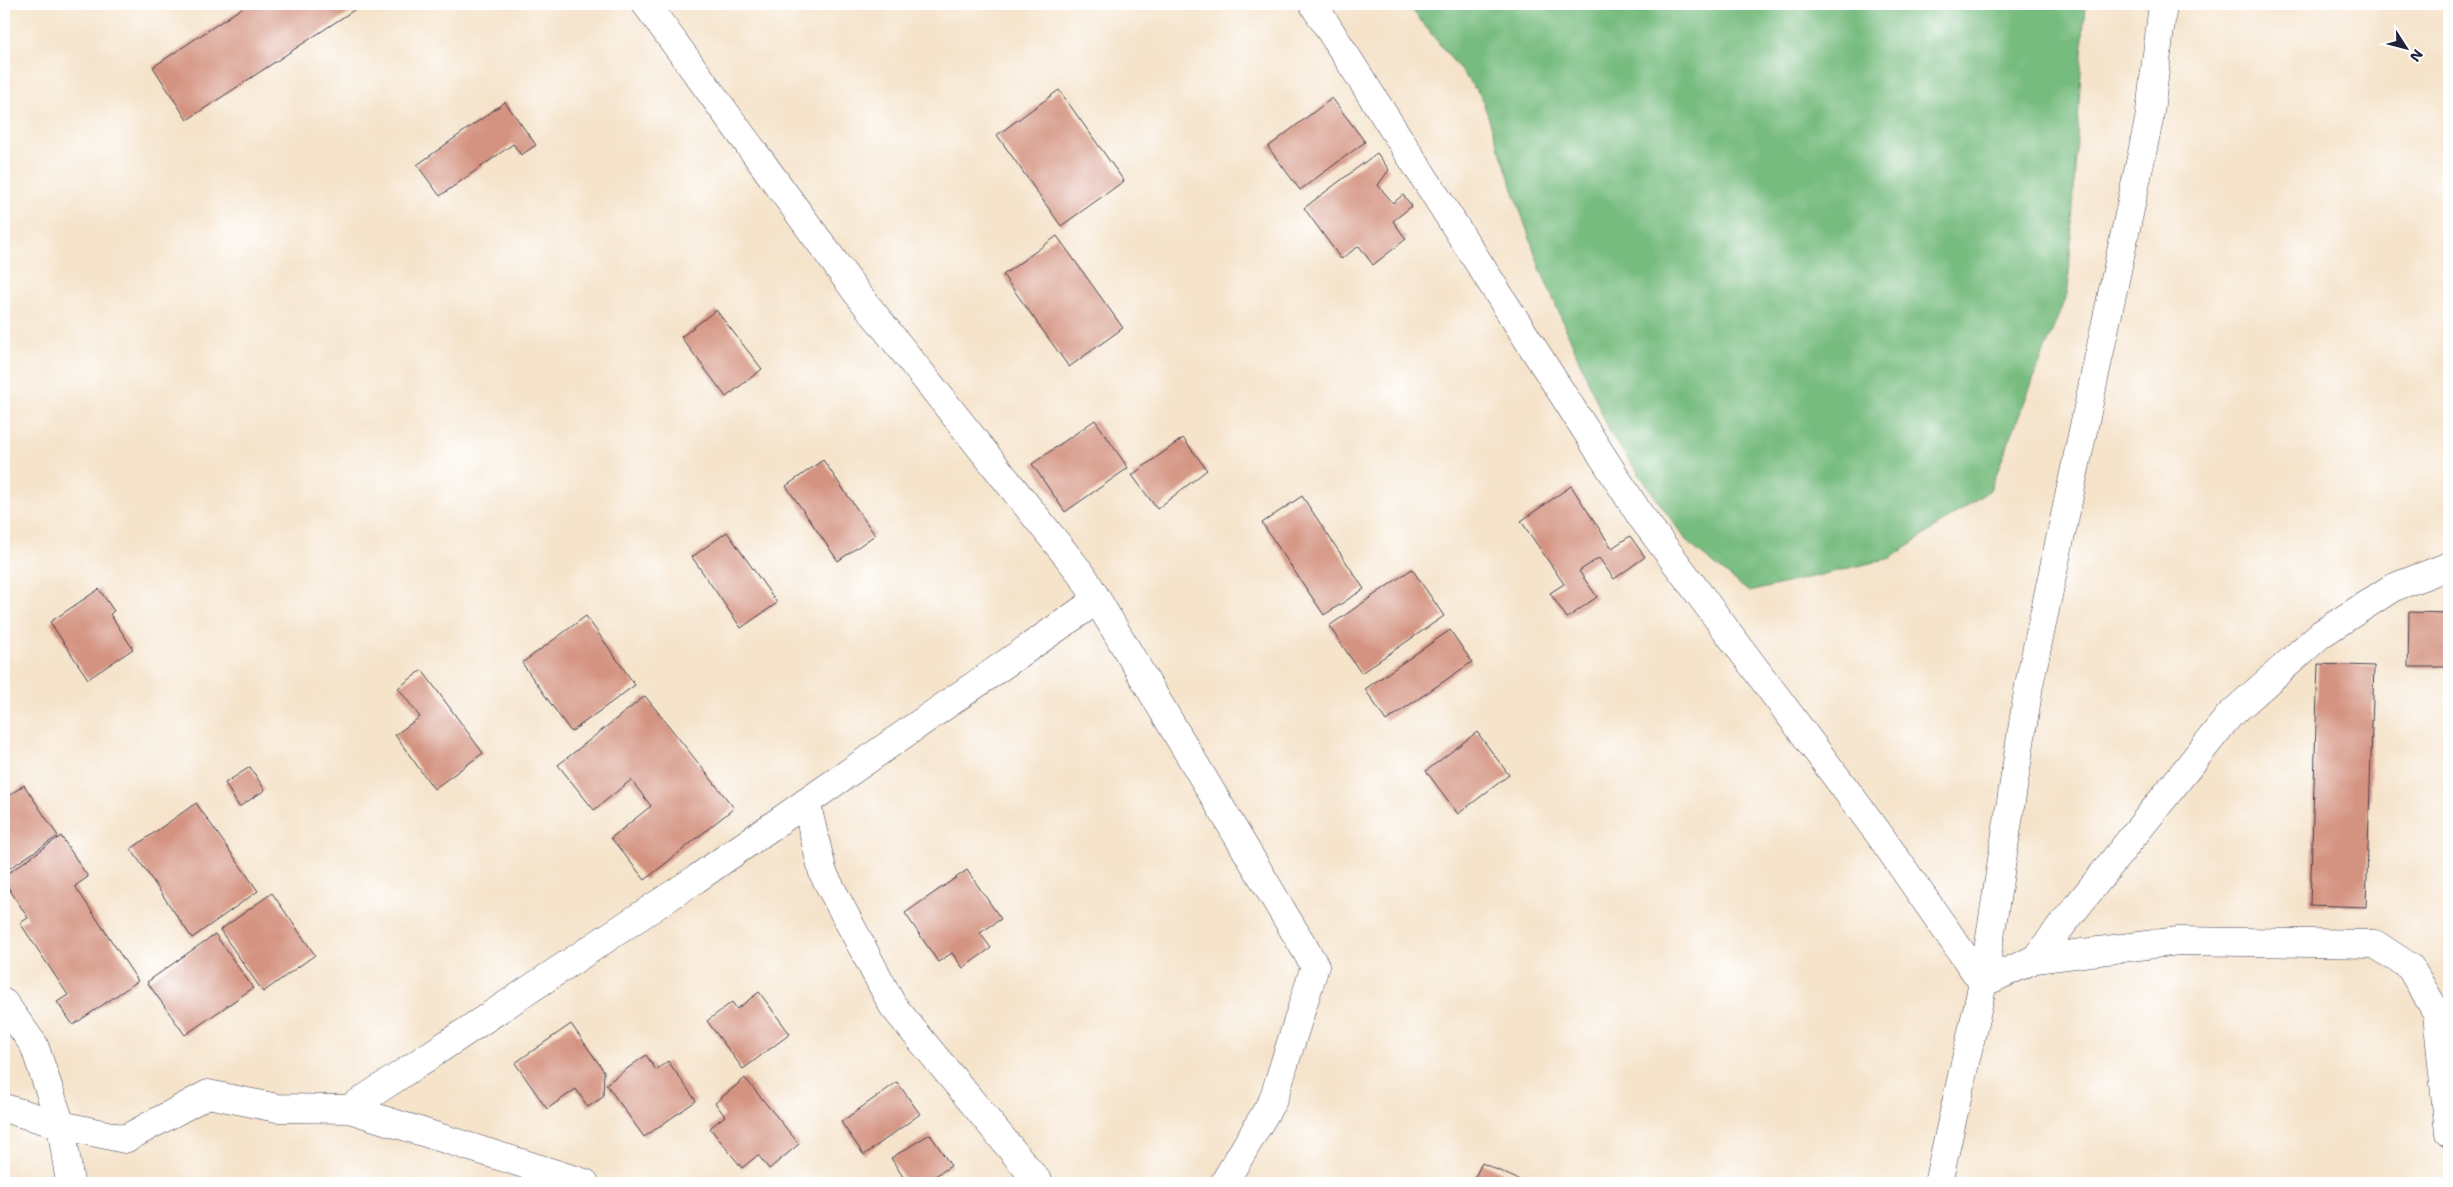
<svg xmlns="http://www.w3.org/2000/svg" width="2453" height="1187" font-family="'Shantell Sans',sans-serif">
<rect width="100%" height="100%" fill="#fff"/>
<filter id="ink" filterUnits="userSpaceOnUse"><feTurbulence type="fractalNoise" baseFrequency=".02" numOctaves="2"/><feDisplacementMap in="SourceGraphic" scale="10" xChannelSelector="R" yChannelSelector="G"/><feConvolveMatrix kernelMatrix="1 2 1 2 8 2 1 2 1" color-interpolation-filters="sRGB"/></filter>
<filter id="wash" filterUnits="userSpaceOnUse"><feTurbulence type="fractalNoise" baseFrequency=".0096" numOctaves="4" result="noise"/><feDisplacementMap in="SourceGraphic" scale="20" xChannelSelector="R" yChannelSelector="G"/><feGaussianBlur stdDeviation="1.12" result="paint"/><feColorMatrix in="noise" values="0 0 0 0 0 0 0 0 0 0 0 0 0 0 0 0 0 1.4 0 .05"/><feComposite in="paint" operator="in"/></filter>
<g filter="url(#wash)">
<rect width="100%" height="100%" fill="#f5e3ca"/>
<path fill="#77bc7f" stroke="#4c6f5d" d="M 1420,4 L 2085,4 L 2068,291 L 1990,490 L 1891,558 L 1749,592 L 1688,543 L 1611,435 L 1540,268 L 1481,96 L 1413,11 Z"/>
<g id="blocks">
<path fill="#d49380" d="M 248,4 L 363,4 L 187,120 L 153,67 Z
M 1059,90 L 1124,181 L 1061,226 L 997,135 Z
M 1332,98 L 1365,142 L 1300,190 L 1268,147 Z
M 505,102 L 536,145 L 521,155 L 513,144 L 440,196 L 417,165 Z
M 1377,153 L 1389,170 L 1378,185 L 1393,203 L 1403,195 L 1412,206 L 1393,221 L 1406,239 L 1373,265 L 1359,246 L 1341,259 L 1304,208 Z
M 1057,236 L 1123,328 L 1069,367 L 1003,275 Z
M 716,310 L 762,369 L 726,397 L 681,337 Z
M 1095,420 L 1128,468 L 1065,512 L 1032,464 Z
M 1183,438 L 1207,470 L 1157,509 L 1132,475 Z
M 823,460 L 875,535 L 838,561 L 786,486 Z
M 1571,486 L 1612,548 L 1630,536 L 1645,557 L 1614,579 L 1599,558 L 1579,571 L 1597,597 L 1567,618 L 1550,593 L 1564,584 L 1521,521 Z
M 1302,496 L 1364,589 L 1324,615 L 1262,523 Z
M 727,532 L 777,603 L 741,628 L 692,557 Z
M 1412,569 L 1444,616 L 1361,673 L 1329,626 Z
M 99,589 L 114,611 L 110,614 L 133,649 L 88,679 L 50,622 Z
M 2409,612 L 2449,613 L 2449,667 L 2408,667 Z
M 586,616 L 635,685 L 571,732 L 522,663 Z
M 1450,630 L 1472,662 L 1386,721 L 1365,689 Z
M 2318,664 L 2374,666 L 2366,907 L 2310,905 Z
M 422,670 L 483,753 L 434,789 L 395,735 L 420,717 L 398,688 Z
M 645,696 L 734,808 L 645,880 L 611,838 L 651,806 L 631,780 L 594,810 L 558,765 Z
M 1477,732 L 1509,775 L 1458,814 L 1426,771 Z
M 250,767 L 265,790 L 239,807 L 225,783 Z
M 24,785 L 58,836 L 4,872 L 4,799 Z
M 196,803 L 258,891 L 192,938 L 131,849 Z
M 61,836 L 88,877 L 75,886 L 138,981 L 73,1025 L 57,1002 L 68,995 L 20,923 L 28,918 L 4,881 L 4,876 Z
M 967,870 L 1001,919 L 980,933 L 991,948 L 963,968 L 952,953 L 938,962 L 905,913 Z
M 272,893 L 315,955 L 263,992 L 220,930 Z
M 215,934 L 253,988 L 185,1035 L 147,982 Z
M 759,992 L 790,1034 L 743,1069 L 707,1021 L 732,1002 L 737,1009 Z
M 571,1024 L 604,1071 L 603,1097 L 588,1107 L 576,1089 L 547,1109 L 515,1063 Z
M 646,1055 L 656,1070 L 668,1061 L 696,1101 L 644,1137 L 606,1084 Z
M 745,1078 L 799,1144 L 769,1169 L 758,1155 L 742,1168 L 710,1128 L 725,1116 L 715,1103 Z
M 897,1082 L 920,1114 L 864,1155 L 841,1122 Z
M 930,1134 L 951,1166 L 924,1183 L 907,1183 L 891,1158 Z
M 1482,1163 L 1526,1183 L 1472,1183 Z"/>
</g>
</g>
<g filter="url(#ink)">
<use href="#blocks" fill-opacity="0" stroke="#423f50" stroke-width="1"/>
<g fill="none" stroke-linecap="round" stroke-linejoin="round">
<g stroke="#423f50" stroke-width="29">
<path id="minor" d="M 646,4 L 857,293 L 1083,576 L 1315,966 L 1273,1100 L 1224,1183
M 1313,4 L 1640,515 L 1879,834 L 1983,983 L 2035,959 L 2229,716 L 2321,634 L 2392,588 L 2449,566
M 806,802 L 823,873 L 893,1006 L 1039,1183
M 2035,959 L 2178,941 L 2375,944 L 2410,967 L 2437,1013 L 2449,1133
M 4,1003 L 34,1045 L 61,1125 L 70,1183
M 4,1108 L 61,1125 L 125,1139 L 208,1094 L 277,1108 L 349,1109 L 696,879 L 1097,600
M 349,1109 L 585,1183
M 1938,1183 L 1983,983 L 2029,685 L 2149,120 L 2163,4"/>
</g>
<use href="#minor" stroke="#fff" stroke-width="28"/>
</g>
</g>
<rect width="2453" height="1187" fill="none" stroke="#fff" stroke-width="20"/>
<g transform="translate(2406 48) rotate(126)" stroke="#ffffff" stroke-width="4" paint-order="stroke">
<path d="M0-4L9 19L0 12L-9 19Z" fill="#22223b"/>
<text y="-8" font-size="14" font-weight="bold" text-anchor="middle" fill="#22223b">N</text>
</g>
</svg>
